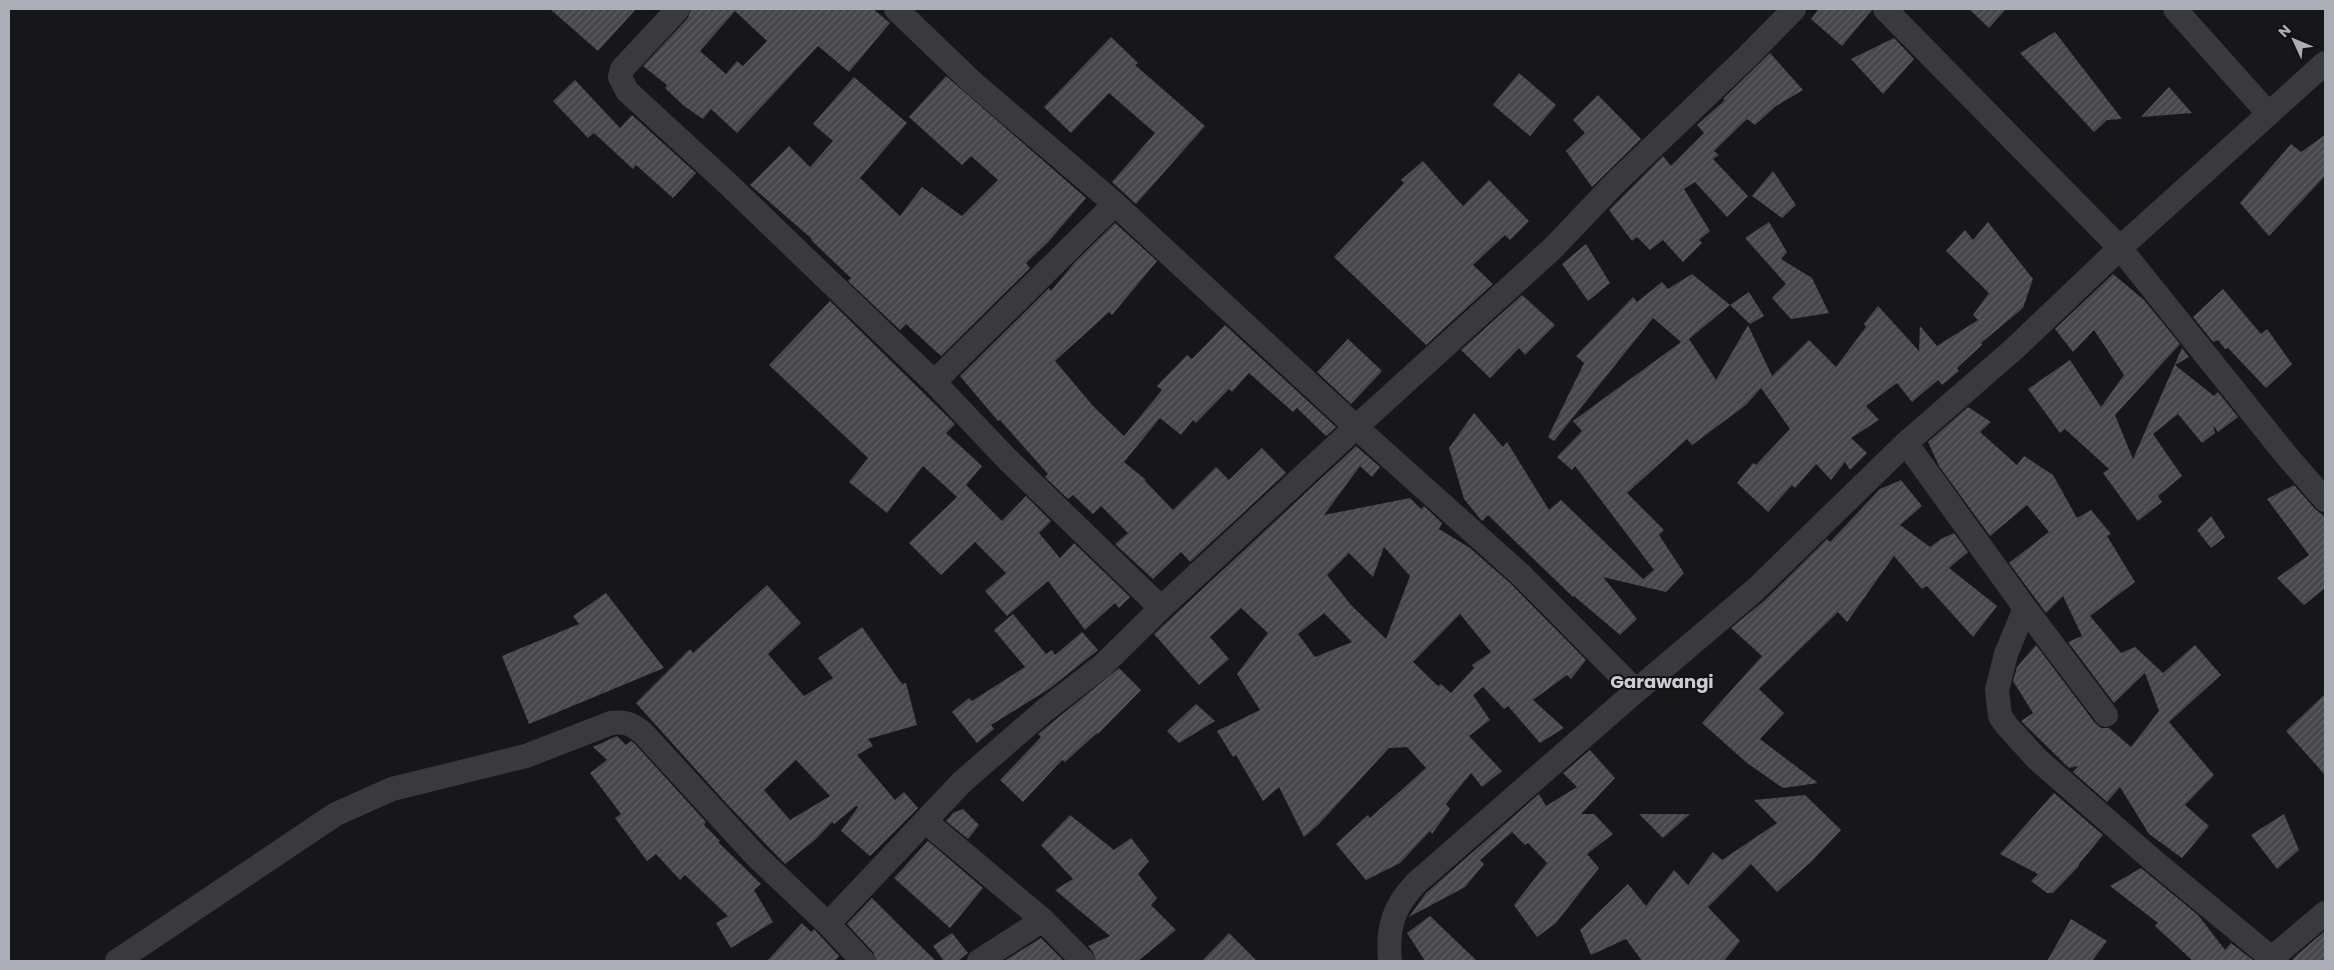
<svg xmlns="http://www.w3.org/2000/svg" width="2334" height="970" font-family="Poppins,sans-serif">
<defs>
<pattern id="building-hatch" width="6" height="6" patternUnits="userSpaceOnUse" patternTransform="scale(1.25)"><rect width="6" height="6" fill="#47474b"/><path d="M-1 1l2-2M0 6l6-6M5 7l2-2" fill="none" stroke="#5f5f63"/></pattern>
</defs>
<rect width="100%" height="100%" fill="#171719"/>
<path fill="url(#building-hatch)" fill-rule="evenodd" d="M 550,9 L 636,9 L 598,51 Z
M 691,9 L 873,9 L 890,23 L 849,72 L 818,46 L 737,133 L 711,109 L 703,119 L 684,106 L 665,88 L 667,85 L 643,66 L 688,18 ZM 735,11 L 767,41 L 743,66 L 737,61 L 726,74 L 700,51 Z
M 1819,9 L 1872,9 L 1872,10 L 1842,46 L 1811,19 Z
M 1969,9 L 2006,9 L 1989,28 Z
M 2055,32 L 2122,119 L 2107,120 L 2094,132 L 2020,53 Z
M 1111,37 L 1138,63 L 1135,65 L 1205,126 L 1136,204 L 1112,182 L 1155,133 L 1109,93 L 1071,133 L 1044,107 Z
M 1894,38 L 1914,59 L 1883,94 L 1851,59 Z
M 1770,53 L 1803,90 L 1776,106 L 1755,125 L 1747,119 L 1714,151 L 1719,155 L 1713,159 L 1748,196 L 1727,217 L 1695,182 L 1684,189 L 1710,231 L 1699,240 L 1702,243 L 1683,262 L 1663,240 L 1650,250 L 1637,237 L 1632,241 L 1609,210 L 1663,156 L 1671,166 L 1704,133 L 1697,125 L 1725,100 L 1723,99 Z
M 1519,73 L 1556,105 L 1530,136 L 1493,105 Z
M 946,76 L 1086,198 L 1048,242 L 1026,263 L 1030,268 L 941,356 L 906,324 L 900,330 L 848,281 L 851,278 L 811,240 L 812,239 L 750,185 L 789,146 L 810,167 L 833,141 L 813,124 L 854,77 L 907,123 L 860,178 L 900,216 L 922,187 L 962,216 L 998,180 L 971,156 L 962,165 L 909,117 Z
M 575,80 L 620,128 L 632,115 L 696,173 L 673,198 L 636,165 L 633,169 L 594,133 L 588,138 L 553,101 Z
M 2169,87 L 2192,113 L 2141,117 Z
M 1598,95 L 1641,139 L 1592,187 L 1566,151 L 1585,133 L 1573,120 Z
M 2325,135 L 2325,176 L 2269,236 L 2240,203 L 2291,144 L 2301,152 Z
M 1423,161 L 1463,206 L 1489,180 L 1529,221 L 1510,240 L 1505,235 L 1473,265 L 1493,284 L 1426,345 L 1334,257 L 1404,183 L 1401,180 Z
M 1773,171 L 1796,205 L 1782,218 L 1752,196 Z
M 1769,222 L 1787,252 L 1781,259 L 1812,278 L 1829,313 L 1791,319 L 1772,298 L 1786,284 L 1745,238 Z
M 1988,222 L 2033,279 L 2023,308 L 1981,343 L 1982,345 L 1957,368 L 1959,371 L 1942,385 L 1938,380 L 1912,402 L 1897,383 L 1866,406 L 1879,420 L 1851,438 L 1867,453 L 1850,470 L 1845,462 L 1831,480 L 1816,464 L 1795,488 L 1792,485 L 1768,512 L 1737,483 L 1753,463 L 1756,465 L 1790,429 L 1761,388 L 1746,405 L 1692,445 L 1687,439 L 1627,493 L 1664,530 L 1659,535 L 1684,573 L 1666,592 L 1603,577 L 1637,619 L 1620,635 L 1574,596 L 1573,597 L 1488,515 L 1482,521 L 1464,499 L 1449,448 L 1474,413 L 1503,447 L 1507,442 L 1549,510 L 1561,500 L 1643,579 L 1654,570 L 1575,466 L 1572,470 L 1557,457 L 1582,431 L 1573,421 L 1681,342 L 1653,318 L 1554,441 L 1548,437 L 1584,363 L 1576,356 L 1633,297 L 1637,302 L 1662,282 L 1668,289 L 1692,274 L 1730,305 L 1689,339 L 1716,380 L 1748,325 L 1772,376 L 1809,340 L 1836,367 L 1866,327 L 1864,324 L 1878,306 L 1919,351 L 1920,326 L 1937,346 L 1978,320 L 1973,315 L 1989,293 L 1946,251 L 1965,230 L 1973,240 Z
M 1115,223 L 1157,261 L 1112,315 L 1109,312 L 1055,361 L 1094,407 L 1124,436 L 1162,390 L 1157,386 L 1187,355 L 1192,359 L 1225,325 L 1336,427 L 1326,436 L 1297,408 L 1293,412 L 1249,373 L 1232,392 L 1229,389 L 1196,423 L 1193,420 L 1181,435 L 1160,418 L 1124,462 L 1146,480 L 1145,481 L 1173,510 L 1216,467 L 1229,480 L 1262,448 L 1286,473 L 1190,562 L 1181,552 L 1153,579 L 1115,544 L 1128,533 L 1101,506 L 1093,514 L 1073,495 L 1068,499 L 1045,477 L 1048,474 L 1000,420 L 998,421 L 960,376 L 1049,288 L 1051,291 L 1075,262 Z
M 1586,244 L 1610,283 L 1588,301 L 1562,264 Z
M 2113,274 L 2144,300 L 2180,344 L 2115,415 L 2133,459 L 2182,348 L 2189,357 L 2175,365 L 2214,396 L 2218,392 L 2238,417 L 2218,432 L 2213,425 L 2215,433 L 2202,443 L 2178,414 L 2153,434 L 2182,476 L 2158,496 L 2162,502 L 2138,521 L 2103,473 L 2109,469 L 2065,429 L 2060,433 L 2028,389 L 2070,360 L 2101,407 L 2124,375 L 2094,330 L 2073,352 L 2055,329 Z
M 2223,289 L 2261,334 L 2267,329 L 2292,364 L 2266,388 L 2228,348 L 2225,349 L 2218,340 L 2213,342 L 2193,317 Z
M 1749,292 L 1764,316 L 1750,324 L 1730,305 Z
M 1522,295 L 1555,325 L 1525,355 L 1519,348 L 1490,378 L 1461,350 Z
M 830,301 L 955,424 L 946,433 L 982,466 L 966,485 L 1002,521 L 1026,496 L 1051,521 L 1039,533 L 1060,558 L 1074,543 L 1130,597 L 1119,608 L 1115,603 L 1085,630 L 1048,581 L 1007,616 L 985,591 L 1006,573 L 975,542 L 941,575 L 909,543 L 957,497 L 923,466 L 887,513 L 849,482 L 868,458 L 769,365 Z
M 1348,339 L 1382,371 L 1351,404 L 1317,372 Z
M 1968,407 L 1991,422 L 1980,432 L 2017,465 L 2024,456 L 2053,475 L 2077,518 L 2091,510 L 2111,534 L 2107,536 L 2135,582 L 2090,616 L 2121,653 L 2135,647 L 2163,673 L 2195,645 L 2221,675 L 2169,722 L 2214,775 L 2185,805 L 2209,826 L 2182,858 L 2149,834 L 2120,787 L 2107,802 L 2073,772 L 2078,766 L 2069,768 L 2021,721 L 2033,713 L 2013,681 L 2017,667 L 2036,645 L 2095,723 L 2101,728 L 2109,728 L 2131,747 L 2159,711 L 2145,673 L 2114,703 L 2068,642 L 2082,636 L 2063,596 L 2046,613 L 2009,563 L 2049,532 L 2027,505 L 1990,536 L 1939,466 L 1928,442 Z
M 1356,446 L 1380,467 L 1372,477 L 1360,466 L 1324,515 L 1410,498 L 1421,509 L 1424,506 L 1442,523 L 1439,529 L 1470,548 L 1511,584 L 1586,660 L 1571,679 L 1567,675 L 1533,700 L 1564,728 L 1540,743 L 1508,706 L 1504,709 L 1483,687 L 1473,695 L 1490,720 L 1469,736 L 1502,771 L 1482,787 L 1471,773 L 1446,804 L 1450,809 L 1432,834 L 1430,831 L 1400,863 L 1366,880 L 1336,844 L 1368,815 L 1370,818 L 1426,768 L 1407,747 L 1389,748 L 1319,824 L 1304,837 L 1279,787 L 1263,801 L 1236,755 L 1233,757 L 1217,731 L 1260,710 L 1237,674 L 1268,633 L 1241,608 L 1210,637 L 1229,659 L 1199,685 L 1154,634 ZM 1384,547 L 1410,576 L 1386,639 L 1351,605 L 1327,575 L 1349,553 L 1373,577 ZM 1324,613 L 1352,642 L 1315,657 L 1298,634 ZM 1460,614 L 1491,652 L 1472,665 L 1474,668 L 1451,693 L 1441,684 L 1438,686 L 1413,662 Z
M 1901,480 L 1922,506 L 1900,525 L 1930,547 L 1941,539 L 1954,533 L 1968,552 L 1949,568 L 1997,606 L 1973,637 L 1927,586 L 1922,589 L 1894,556 L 1847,622 L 1838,612 L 1759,689 L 1784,713 L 1760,739 L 1818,783 L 1783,788 L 1747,763 L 1702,723 L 1762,656 L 1731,628 L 1765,600 L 1827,539 L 1830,542 L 1880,489 Z
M 2294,485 L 2315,509 L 2325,517 L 2325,588 L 2304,605 L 2277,578 L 2309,555 L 2267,499 Z
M 2211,516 L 2225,537 L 2211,548 L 2197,530 Z
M 767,585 L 801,623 L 768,654 L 804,696 L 833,678 L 818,658 L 862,627 L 902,684 L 906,683 L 917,725 L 868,739 L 873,746 L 857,755 L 895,800 L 904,792 L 918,808 L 870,856 L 841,831 L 858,807 L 856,806 L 834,824 L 832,822 L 816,839 L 785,864 L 726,803 L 636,703 L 690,649 L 693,653 ZM 796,760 L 830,796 L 790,820 L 764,790 Z
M 606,593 L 664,668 L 529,724 L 502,656 L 579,624 L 573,616 Z
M 1013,614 L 1046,654 L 1052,650 L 1055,655 L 1082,632 L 1098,650 L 1049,689 L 991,725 L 994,729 L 977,743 L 952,712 L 969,698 L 972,701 L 1025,667 L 994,630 Z
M 1119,668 L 1141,690 L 1098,734 L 1097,733 L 1065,762 L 1062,760 L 1023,802 L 1000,780 L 1041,737 L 1038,734 Z
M 2325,694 L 2325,775 L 2286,731 Z
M 1196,704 L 1215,721 L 1179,743 L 1167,731 Z
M 617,736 L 626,745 L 631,741 L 634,743 L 706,822 L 704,825 L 720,841 L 718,842 L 761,884 L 754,890 L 773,922 L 731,948 L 716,923 L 728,916 L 685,875 L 680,880 L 656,854 L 647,861 L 615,818 L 621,814 L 590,773 L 607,760 L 593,747 Z
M 1590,750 L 1615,778 L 1581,814 L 1594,814 L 1613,834 L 1587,854 L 1599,868 L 1556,923 L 1537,937 L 1514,905 L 1547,863 L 1528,843 L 1525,845 L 1512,832 L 1480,860 L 1484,864 L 1465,887 L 1409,917 L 1426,893 L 1539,794 L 1546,806 L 1577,787 L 1563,773 Z
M 2054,793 L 2103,835 L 2079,864 L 2079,866 L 2053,893 L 2047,893 L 2031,881 L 2038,874 L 2000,854 Z
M 1805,795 L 1841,830 L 1811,862 L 1777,892 L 1751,864 L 1708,907 L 1740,941 L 1724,961 L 1642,961 L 1626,939 L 1591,955 L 1580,930 L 1628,884 L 1646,906 L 1674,870 L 1688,885 L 1713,852 L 1722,860 L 1777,823 L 1754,800 Z
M 963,809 L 979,825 L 968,839 L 946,821 L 953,813 Z
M 1639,814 L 1690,814 L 1663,838 Z
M 2284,814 L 2299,850 L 2277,869 L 2251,835 Z
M 1070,815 L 1114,850 L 1131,838 L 1149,861 L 1138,874 L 1157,898 L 1151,905 L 1176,930 L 1138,961 L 1096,961 L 1093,952 L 1088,946 L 1110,936 L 1055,890 L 1073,879 L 1041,845 Z
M 928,841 L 983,888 L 950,928 L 894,878 Z
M 2141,868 L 2198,915 L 2225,950 L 2231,943 L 2254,961 L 2193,961 L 2155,926 L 2158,923 L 2110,886 Z
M 872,898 L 909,935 L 936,961 L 876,961 L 873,952 L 847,924 Z
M 1430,916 L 1477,961 L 1425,961 L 1407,933 Z
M 2071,919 L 2107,941 L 2092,961 L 2047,961 Z
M 802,923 L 811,932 L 814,929 L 839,956 L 835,961 L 767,961 Z
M 2325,931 L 2325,961 L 2291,961 L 2299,953 Z
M 952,933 L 968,953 L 958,961 L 944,961 L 933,946 Z
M 1229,933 L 1257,961 L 1202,961 Z
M 1041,938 L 1064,961 L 1004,961 Z"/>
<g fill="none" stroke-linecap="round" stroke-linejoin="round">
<path stroke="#39393e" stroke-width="24" d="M 678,9 L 622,69 L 620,77 L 627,91 L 727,183 L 934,382 L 1008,460 L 1161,608
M 896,9 L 972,82 L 1115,204 L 1356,427 L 1520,574 L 1636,691 L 1416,883 C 1393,907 1387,928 1390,961
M 1885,9 L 2120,248 L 2286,455 L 2325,500
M 2175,9 L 2268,113
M 934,382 L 1115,204
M 1906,443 L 2025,608 L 2006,654 L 1997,690 L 2000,716 L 2007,726 L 2037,759 L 2155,862 L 2275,961
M 2025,608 L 2106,715
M 1636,691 L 1755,590 L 1906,443 L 2014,349 L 2120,248 L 2325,63
M 925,821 L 1043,920 L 1083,961
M 828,924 L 863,961
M 2272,958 L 2325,913
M 117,961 L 336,814 L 392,789 L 526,756 L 611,723 C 625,721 632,724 643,733 L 755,855 L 828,924 L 962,782 L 1045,710 L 1103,665 L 1161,608 L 1356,427 L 1552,249 L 1615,183 L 1747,57 L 1794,9
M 979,961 L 1043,920"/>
</g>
<g text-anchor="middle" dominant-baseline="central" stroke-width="4" stroke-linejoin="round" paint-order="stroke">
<g font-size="18" font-weight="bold" fill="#cccdd4" stroke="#121214">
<text x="1662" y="681">Garawangi</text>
</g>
</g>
<rect width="2334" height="970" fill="none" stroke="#abaeb7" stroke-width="20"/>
<g transform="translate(2294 40) rotate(314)" stroke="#121214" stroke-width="4" paint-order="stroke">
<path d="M0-4L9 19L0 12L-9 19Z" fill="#abaeb7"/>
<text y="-8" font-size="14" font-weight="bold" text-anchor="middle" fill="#abaeb7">N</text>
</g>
</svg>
